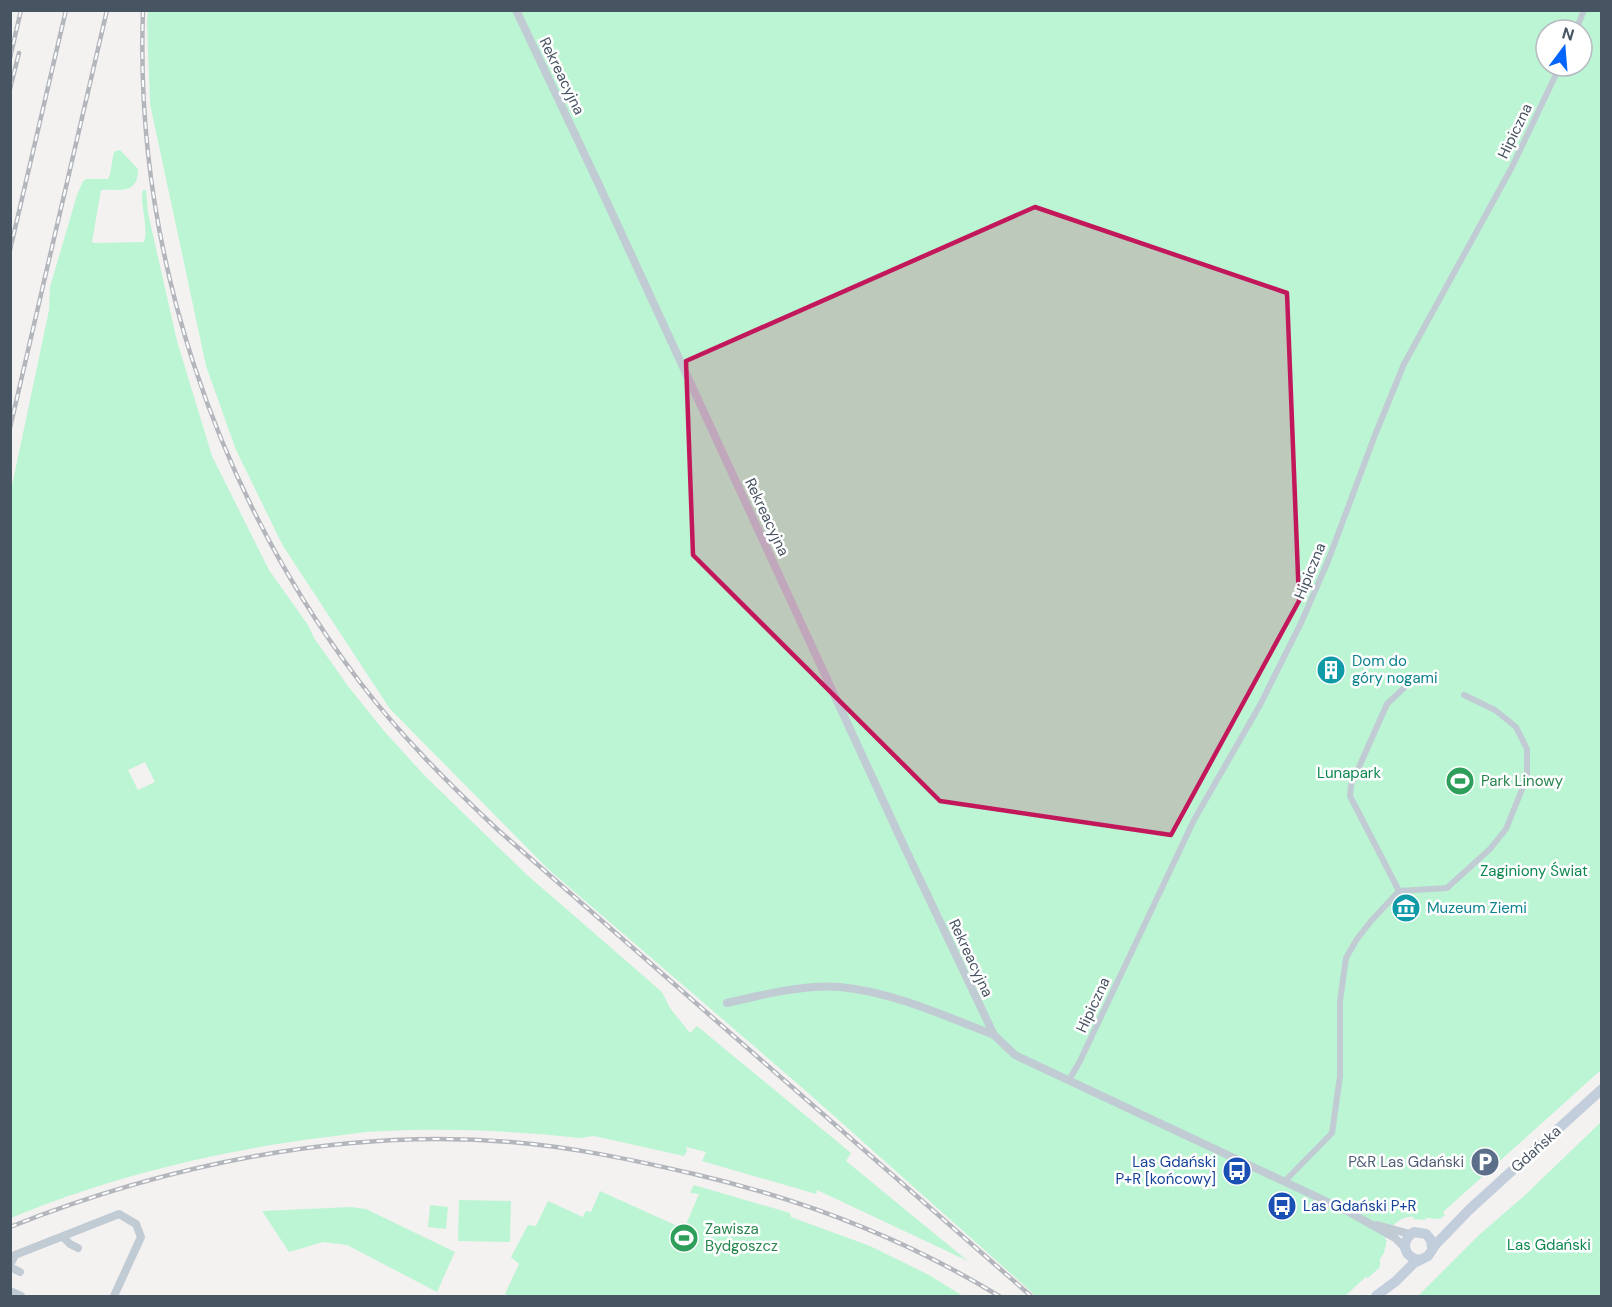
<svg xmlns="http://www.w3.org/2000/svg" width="1612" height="1307" font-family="'DM Sans',sans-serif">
<rect width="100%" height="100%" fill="#f4f1f1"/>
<path fill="#bcf5d4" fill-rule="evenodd" d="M 148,11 L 1601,11 L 1601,1070 L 1443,1212 L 1445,1215 L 1440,1219 L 1425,1218 L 1426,1220 L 1413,1219 L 1414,1217 C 1400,1215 1389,1228 1385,1240 L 1387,1240 L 1384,1253 L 1380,1259 L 1380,1267 L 1367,1279 L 1367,1276 L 1345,1296 L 1036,1296 L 806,1091 L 548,869 L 390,709 L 283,546 L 236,450 L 206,366 L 150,104 L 147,22 ZM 1546,30 L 1582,30 L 1582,66 L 1546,66 Z
M 120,150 L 138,169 C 138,195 120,189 101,190 L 92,242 L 95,243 L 144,242 C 149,225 139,204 143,190 L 146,190 L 148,213 L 177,341 L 212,456 L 269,570 L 308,625 L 314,638 L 348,686 L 384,731 L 425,776 L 526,874 L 662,992 L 670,1008 L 690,1033 L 697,1026 L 851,1153 L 846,1161 L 968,1261 L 817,1190 L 816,1194 L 702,1161 L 706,1152 L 686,1147 L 687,1151 L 684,1156 L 594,1136 L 580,1138 C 516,1131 450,1128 385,1131 C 366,1131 346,1135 327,1137 C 221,1150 108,1177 11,1218 L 10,495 L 49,310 L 50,287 L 77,195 L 83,181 L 86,179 L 108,179 C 113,169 111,157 115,151 ZM 145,762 L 155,782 L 138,790 L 128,770 Z
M 1601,1122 L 1601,1296 L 1418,1296 L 1479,1235 L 1524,1196 Z
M 694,1185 L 790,1213 L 791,1217 L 870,1246 L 929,1275 L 963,1296 L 511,1296 L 505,1294 L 519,1264 L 511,1257 L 528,1225 L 536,1226 L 548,1201 L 583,1217 L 586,1211 L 591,1212 L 600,1191 L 684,1229 L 699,1194 L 690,1193 Z
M 459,1200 L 511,1201 L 510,1242 L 458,1241 Z
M 430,1205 L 448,1207 L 446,1229 L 428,1227 Z
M 351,1207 L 366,1209 L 455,1252 L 437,1292 L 347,1245 L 323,1242 L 289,1252 L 262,1211 Z"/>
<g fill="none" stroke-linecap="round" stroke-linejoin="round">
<path stroke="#c1cbd4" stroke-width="6" d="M 1576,30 L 1584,10
M 1399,891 L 1350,796 L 1351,785 L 1387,704 L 1408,684
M 1069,1080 L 1080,1061 L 1194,820 L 1260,705 L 1301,623 L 1328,561 L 1375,435 L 1404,364 L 1512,167 L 1560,66
M 1284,1182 L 1332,1133 L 1340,1076 L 1340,1001 L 1346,958 L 1357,939 L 1371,921 L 1399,891 L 1447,888 L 1490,849 L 1506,829 L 1527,777 L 1527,749 L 1516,727 L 1495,710 L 1464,695"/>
<path stroke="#c1cbd4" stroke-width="8" d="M 516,10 L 600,187 L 904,846 L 994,1035 L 1015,1055 L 1349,1212 L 1395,1238 L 1404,1247
M 727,1003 C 761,995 805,984 840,987 C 893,992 945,1016 994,1035
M 1377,1225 L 1410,1234
M 63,1237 L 70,1244 L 78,1248
M 10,1265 L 15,1255 L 119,1214 L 136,1224 L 141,1237 L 114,1296
M 10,1267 L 20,1272
M 10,1291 L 21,1296"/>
<path stroke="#c2cedc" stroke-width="10" d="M 1419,1260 C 1403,1257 1400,1241 1414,1232 L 1426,1234 L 1431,1240 L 1432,1248
M 1376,1296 L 1396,1281 L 1414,1263 L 1428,1256 L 1436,1244 L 1470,1209 L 1602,1089"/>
<g stroke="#b3b6bc" stroke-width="4.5">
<path id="rail" d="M 143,10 C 134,250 215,490 359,681 C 400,735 448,783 498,830 L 1031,1296
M 10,58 L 21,10
M 10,89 L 19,53
M 10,250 L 66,10
M 10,428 L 107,10
M 10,1227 C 166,1165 343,1128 511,1142 C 573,1147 633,1160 694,1174 C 802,1199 904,1238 999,1296"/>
</g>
<use href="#rail" stroke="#fff" stroke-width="2" stroke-dasharray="7" stroke-linecap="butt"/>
</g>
<path fill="#c2185b" fill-opacity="0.2" stroke="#c2185b" stroke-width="4.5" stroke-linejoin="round" d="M 1035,207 L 1287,293 L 1299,601 L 1171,835 L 940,801 L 693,555 L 686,361 Z"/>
<defs>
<g id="building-disc" transform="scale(1.5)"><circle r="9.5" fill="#0f9aa8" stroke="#fff"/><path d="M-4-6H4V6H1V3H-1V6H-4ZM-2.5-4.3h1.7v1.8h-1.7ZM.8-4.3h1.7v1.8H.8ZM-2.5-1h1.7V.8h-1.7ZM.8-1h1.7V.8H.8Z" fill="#fff"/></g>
<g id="stadium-disc" transform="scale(1.5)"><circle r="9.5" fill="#2e9e5b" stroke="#fff"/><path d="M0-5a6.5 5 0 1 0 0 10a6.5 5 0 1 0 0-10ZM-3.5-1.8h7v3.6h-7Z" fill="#fff"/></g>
<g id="museum-disc" transform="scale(1.5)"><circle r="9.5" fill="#0f9aa8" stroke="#fff"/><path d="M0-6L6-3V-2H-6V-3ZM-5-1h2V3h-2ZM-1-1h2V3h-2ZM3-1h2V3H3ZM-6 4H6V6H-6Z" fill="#fff"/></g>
<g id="parking-disc" transform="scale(1.5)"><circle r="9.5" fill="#5c6f8a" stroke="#fff"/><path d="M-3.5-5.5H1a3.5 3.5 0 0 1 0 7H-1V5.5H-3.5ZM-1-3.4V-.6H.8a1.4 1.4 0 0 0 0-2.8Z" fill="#fff"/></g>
<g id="bus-disc" transform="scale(1.5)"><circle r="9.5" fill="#1a4fb4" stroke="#fff"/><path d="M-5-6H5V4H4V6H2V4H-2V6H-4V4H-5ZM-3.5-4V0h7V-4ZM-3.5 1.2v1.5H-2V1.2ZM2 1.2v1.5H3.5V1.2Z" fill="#fff"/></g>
</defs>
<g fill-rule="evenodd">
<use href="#building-disc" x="1331" y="670"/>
<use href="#stadium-disc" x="1460" y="781"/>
<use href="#museum-disc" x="1406" y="908"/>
<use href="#parking-disc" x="1485" y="1162"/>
<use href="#bus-disc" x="1237" y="1171"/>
<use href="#bus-disc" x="1282" y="1206"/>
<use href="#stadium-disc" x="684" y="1238"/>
</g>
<g text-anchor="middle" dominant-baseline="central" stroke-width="5" stroke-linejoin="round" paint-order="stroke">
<g font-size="15" fill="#475462" stroke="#fff">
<text transform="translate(562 76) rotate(64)">Rekreacyjna</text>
<text transform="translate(1515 131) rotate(-64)">Hipiczna</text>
<text transform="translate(767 517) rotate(65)">Rekreacyjna</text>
<text transform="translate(1310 571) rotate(-68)">Hipiczna</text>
<text transform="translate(971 958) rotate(65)">Rekreacyjna</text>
<text transform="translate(1093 1005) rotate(-65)">Hipiczna</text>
<text transform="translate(1536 1149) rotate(-42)">Gdańska</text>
</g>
<g font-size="15" fill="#0d838f" stroke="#fff" text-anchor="start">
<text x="1352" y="661">Dom do<tspan x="1352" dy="17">góry nogami</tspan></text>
<text x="1427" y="908">Muzeum Ziemi</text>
</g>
<g font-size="15" fill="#0c884f" stroke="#fff">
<text x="1349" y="773">Lunapark</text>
<text x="1534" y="871">Zaginiony Świat</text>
<text x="1549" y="1245">Las Gdański</text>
</g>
<g font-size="15" fill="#27864d" stroke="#fff" text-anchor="start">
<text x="1481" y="781">Park Linowy</text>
<text x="705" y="1229">Zawisza<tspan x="705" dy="17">Bydgoszcz</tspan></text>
</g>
<g font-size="15" fill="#164399" stroke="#fff" text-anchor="end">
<text x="1216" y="1162">Las Gdański<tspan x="1216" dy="17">P+R [końcowy]</tspan></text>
<text x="1303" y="1206" text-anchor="start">Las Gdański P+R</text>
</g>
<g font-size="15" fill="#4e5e75" stroke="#fff" text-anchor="end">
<text x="1464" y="1162">P&amp;R Las Gdański</text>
</g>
</g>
<rect width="1612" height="1307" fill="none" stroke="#475462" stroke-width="24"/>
<g transform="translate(1564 48) rotate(16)"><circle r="28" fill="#ffffff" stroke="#b5bbc0" stroke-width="1.5"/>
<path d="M0-4.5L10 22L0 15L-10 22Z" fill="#0366fc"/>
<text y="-9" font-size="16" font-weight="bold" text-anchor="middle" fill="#475462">N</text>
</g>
</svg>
